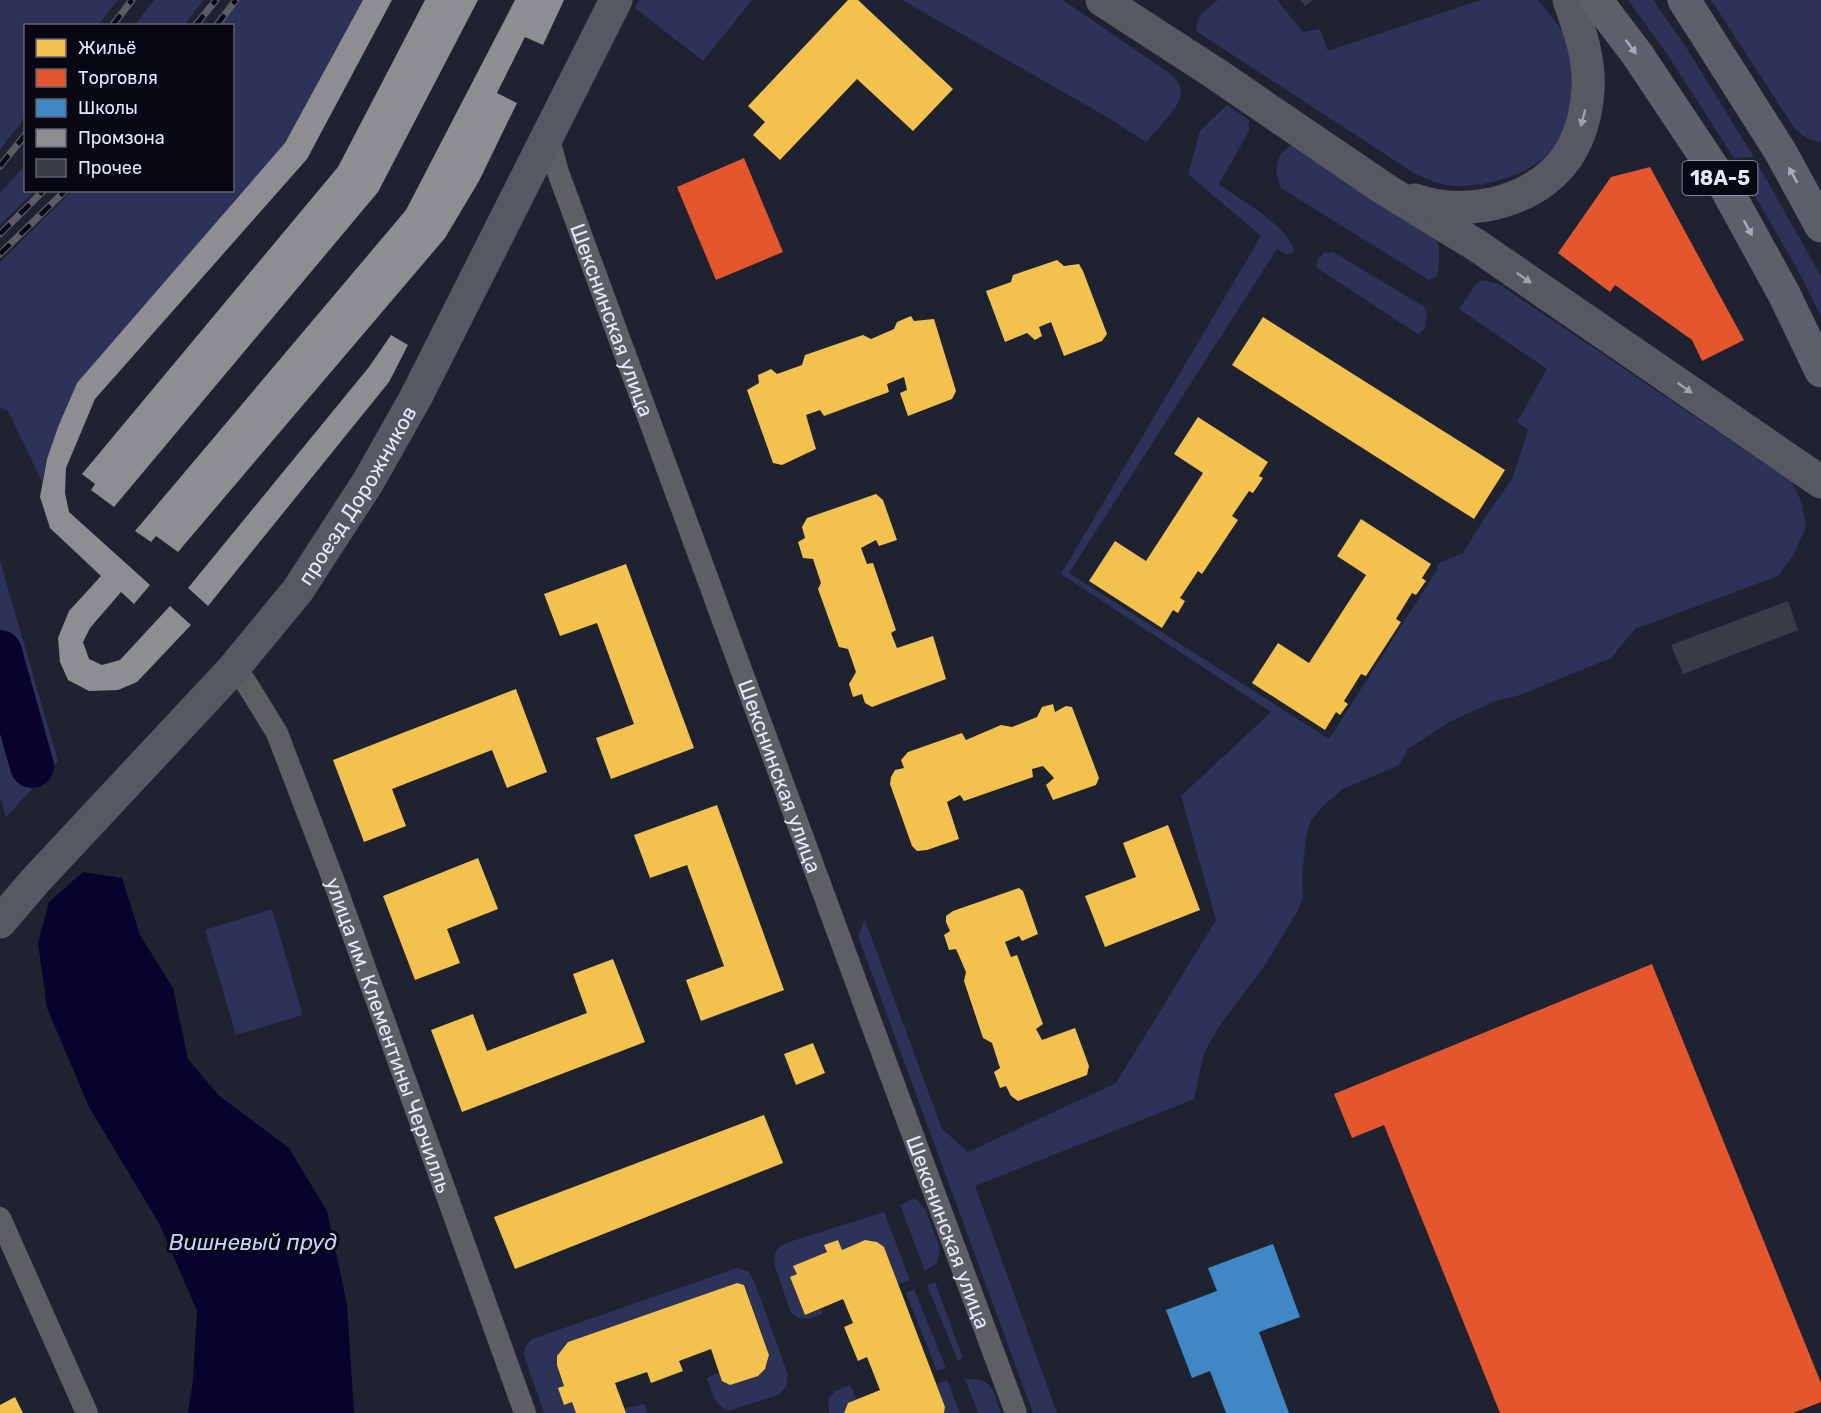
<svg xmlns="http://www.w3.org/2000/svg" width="1821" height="1413" font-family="Rubik,sans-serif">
<rect width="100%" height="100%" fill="#1f2230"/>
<path fill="#2d3259" d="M 0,0 L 118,0 L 98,25 L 26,26 L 25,117 L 0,150 Z
M 154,0 L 204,0 L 184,25 L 135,25 Z
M 241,0 L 363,0 L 285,143 L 58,427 L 47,459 L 42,482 L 8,411 L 0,407 L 0,262 L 72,191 L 232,190 L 232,26 L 220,25 Z
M 639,0 L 752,0 L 703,61 L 635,8 Z
M 902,0 L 1063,0 L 1172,75 C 1176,80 1181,85 1181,92 C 1182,106 1155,131 1146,142 L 1107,117 Z
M 1218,0 L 1277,0 L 1303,32 L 1320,29 L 1328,51 L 1481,0 L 1538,0 C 1549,14 1563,28 1569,46 C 1574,59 1574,73 1573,87 C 1572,105 1570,124 1560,140 C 1539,173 1490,187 1453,186 C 1439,185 1427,179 1414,173 L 1196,31 C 1196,15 1207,9 1218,0 Z
M 1628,0 L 1653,0 L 1684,44 L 1754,157 L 1734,158 L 1667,54 Z
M 1711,0 L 1821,0 L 1821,142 L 1808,139 L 1795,129 Z
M 1227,105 L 1249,120 L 1249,131 L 1219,184 C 1241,201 1287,224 1294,251 L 1288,255 L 1277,249 L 1069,573 L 1329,739 L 1437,570 L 1437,564 L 1463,553 L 1482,522 L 1512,479 L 1528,430 L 1517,422 L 1547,369 L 1459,309 L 1476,284 L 1482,280 L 1499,284 L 1792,482 L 1802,503 L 1806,527 L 1794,554 L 1778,576 L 1635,629 L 1611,658 L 1517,696 L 1495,701 L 1449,722 L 1408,749 L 1399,765 L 1343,789 L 1323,806 L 1311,820 L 1306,837 L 1302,877 L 1303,898 L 1298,910 L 1265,965 L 1220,1025 L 1204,1053 L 1194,1099 L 975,1186 L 1057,1413 L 1033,1413 L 858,936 L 865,920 L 942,1129 L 968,1152 L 1116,1083 L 1216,920 L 1181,796 L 1271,712 L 1061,574 L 1261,236 L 1188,174 L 1200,131 Z
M 1290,146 L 1298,147 L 1436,238 C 1441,250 1439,264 1437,277 L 1429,280 L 1281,188 C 1274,171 1274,157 1290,146 Z
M 1757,163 L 1821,276 L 1821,316 L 1795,265 L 1736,164 Z
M 25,165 L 26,190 L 35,191 L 0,225 L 0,193 Z
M 1333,252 L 1423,306 L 1427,312 L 1425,329 L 1418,334 L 1317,268 L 1317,260 L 1324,253 Z
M 0,561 L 58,761 L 6,817 L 0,797 Z
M 272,909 L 303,1015 L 236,1035 L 205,930 Z
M 913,1199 L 918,1200 L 926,1211 L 940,1249 L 937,1263 L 925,1271 L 900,1205 Z
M 884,1212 L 910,1280 L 898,1285 C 892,1269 887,1237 864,1241 C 857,1242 849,1247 842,1250 L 838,1240 L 825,1245 L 827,1252 L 793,1266 L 797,1274 L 790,1278 L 805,1315 L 821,1309 L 823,1314 L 809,1319 L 799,1318 L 791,1313 L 775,1267 L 774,1256 L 777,1249 L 786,1243 Z
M 737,1268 L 748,1271 L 754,1281 L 788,1375 L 786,1387 L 778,1395 L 728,1411 C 714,1403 712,1393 707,1378 L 719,1373 L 758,1376 C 766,1369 768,1364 769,1354 L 745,1285 L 737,1283 L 568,1342 C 551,1359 558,1365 563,1384 C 565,1391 564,1398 564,1405 L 572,1402 L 576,1413 L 544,1413 L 524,1355 L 525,1347 L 532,1339 Z
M 935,1282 L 963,1358 L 958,1361 L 927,1285 Z
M 914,1289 L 946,1368 L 937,1371 L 906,1293 Z
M 965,1379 C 994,1378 992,1389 1001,1413 L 978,1413 Z
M 947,1380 L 960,1413 L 944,1413 L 945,1407 L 936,1384 Z
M 850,1385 L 857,1400 L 848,1403 L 844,1413 L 829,1413 L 828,1399 L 835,1391 Z
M 645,1404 L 647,1413 L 626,1413 L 624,1408 Z"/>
<path fill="#07032c" d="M 83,872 L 122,878 L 140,935 L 173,988 L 188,1059 L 218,1095 L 289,1148 L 327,1211 L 347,1304 L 354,1413 L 188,1413 L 193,1380 L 197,1311 L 160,1225 L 89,1107 L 47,1008 L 38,943 L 49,902 Z"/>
<path fill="#f2c14e" d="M 848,0 L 858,0 L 953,89 L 913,131 L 857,79 L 780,160 L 753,135 L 765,122 L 748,106 Z
M 1057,260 L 1064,266 L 1079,264 L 1083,271 L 1107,334 L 1102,341 L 1064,356 L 1051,322 L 1039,327 L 1042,336 L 1035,340 L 1027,333 L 1005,342 L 986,291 L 1011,282 L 1013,275 Z
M 911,316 L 914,321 L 934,319 L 956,391 L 952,399 L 908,416 L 900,393 L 907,390 L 904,377 L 887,384 L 889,392 L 824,416 L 820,410 L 806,415 L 816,449 L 782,465 L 773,463 L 747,390 L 759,383 L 758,375 L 771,369 L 777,374 L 802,365 L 805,355 L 863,335 L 871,339 L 894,329 L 897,322 Z
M 1263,317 L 1505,470 L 1474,519 L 1232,365 Z
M 1198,417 L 1268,462 L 1259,476 L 1263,478 L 1253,493 L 1249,491 L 1232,516 L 1238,520 L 1202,574 L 1198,571 L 1180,598 L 1185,601 L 1178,613 L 1173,610 L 1162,628 L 1089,581 L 1115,541 L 1146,561 L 1203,473 L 1174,454 Z
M 876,494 L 883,500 L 897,540 L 879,546 L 876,540 L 861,548 L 867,564 L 873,563 L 896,630 L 891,633 L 897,648 L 933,636 L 946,679 L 872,707 L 865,703 L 862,694 L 853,697 L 849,684 L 856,672 L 848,649 L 839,647 L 818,589 L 821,583 L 813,559 L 803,558 L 798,542 L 805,538 L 802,527 L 807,518 Z
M 1361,519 L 1431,564 L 1422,578 L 1426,581 L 1416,595 L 1412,593 L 1396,619 L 1401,622 L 1366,676 L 1361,674 L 1344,701 L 1348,704 L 1340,715 L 1336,712 L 1325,730 L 1252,683 L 1278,643 L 1309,663 L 1366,575 L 1337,556 Z
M 626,564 L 694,748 L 611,779 L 596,738 L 634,724 L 597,623 L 560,636 L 544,594 Z
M 516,689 L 547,772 L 507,788 L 492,750 L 392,789 L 406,826 L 364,842 L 333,760 Z
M 1053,704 L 1055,712 L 1066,706 L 1072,707 L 1099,778 L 1096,785 L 1053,800 L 1046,785 L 1054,778 L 1043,766 L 1032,769 L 1033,777 L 964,801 L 960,795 L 947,802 L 959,839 L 927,850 L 917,851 L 912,846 L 890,784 L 891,777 L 895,770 L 904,768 L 901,760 L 908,752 L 962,733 L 966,740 L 1001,725 L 1012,727 L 1037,717 L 1042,707 Z
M 717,805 L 784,990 L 701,1021 L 686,980 L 724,966 L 687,865 L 650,878 L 634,835 Z
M 1168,825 L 1200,910 L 1105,947 L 1085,896 L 1136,877 L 1123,843 Z
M 478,858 L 498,909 L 447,929 L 460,963 L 415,980 L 383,896 Z
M 1019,888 L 1023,891 L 1038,934 L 1022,941 L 1019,936 L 1005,942 L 1011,957 L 1017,955 L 1043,1024 L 1036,1029 L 1042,1040 L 1075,1028 L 1089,1066 L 1087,1075 L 1018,1101 L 1011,1096 L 1006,1086 L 1000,1088 L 994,1072 L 1000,1068 L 992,1043 L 983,1038 L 964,981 L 966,972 L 956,949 L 949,950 L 944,935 L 950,931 L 946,922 L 946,916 L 953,911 Z
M 613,959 L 645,1042 L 462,1112 L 431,1030 L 473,1014 L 487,1051 L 587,1013 L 573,974 Z
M 813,1043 L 825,1073 L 796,1085 L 784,1054 Z
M 764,1115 L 783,1163 L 515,1269 L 494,1217 Z
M 838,1240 L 842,1250 L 865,1240 L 877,1242 L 884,1247 L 945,1407 L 944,1413 L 844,1413 L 848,1403 L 880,1390 L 867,1357 L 858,1361 L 844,1327 L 853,1323 L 843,1299 L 805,1315 L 790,1277 L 797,1274 L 793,1266 L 827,1252 L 824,1245 Z
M 737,1283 L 744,1285 L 769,1355 L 765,1369 L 758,1376 L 730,1385 L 722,1381 L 711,1349 L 679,1361 L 683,1371 L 651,1383 L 647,1372 L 615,1383 L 626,1413 L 576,1413 L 572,1402 L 564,1405 L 558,1388 L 564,1386 L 557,1365 L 557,1356 L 568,1342 Z
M 15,1397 L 23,1413 L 0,1413 L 0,1405 Z"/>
<path fill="#e4572e" d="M 744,158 L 783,252 L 716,280 L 677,187 Z
M 1650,167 L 1744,340 L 1702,361 L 1692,340 L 1615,285 L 1610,292 L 1558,253 L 1611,177 Z
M 1652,964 L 1821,1383 L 1821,1402 L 1793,1413 L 1500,1413 L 1384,1125 L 1352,1138 L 1334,1094 Z"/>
<path fill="#3f88c5" d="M 1273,1244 L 1300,1317 L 1259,1332 L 1289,1413 L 1226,1413 L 1210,1371 L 1192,1378 L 1166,1310 L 1217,1291 L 1208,1268 Z"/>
<path fill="#8d8d92" d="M 363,0 L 392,0 L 307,159 L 95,399 L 66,468 L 65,493 L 69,512 L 150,585 L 134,604 L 121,592 L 90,628 L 83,642 L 89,659 L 102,665 L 120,660 L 170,606 L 191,625 L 137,682 L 118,690 L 89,691 L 68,680 L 60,662 L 58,638 L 69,611 L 101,576 L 50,528 L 40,497 L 47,459 L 58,427 L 77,383 L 285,143 Z
M 425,0 L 478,0 L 378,192 L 114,507 L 91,490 L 95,484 L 82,474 L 338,167 Z
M 515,0 L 564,0 L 543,45 L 525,37 L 497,93 L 517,103 L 479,181 L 445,238 L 178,552 L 156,536 L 151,542 L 135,531 L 406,210 Z
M 391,335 L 408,345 L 389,382 L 208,606 L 188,588 L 369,367 Z"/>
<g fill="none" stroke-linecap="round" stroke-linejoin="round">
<path stroke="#07032c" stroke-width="44" d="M 0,652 L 32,766"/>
</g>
<path fill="#393b47" d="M 1300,0 L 1313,0 L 1305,6 Z
M 1788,601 L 1798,630 L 1683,674 L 1671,645 Z"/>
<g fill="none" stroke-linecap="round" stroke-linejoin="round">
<g stroke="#5e5f65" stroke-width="22">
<path id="s1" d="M 548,136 L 558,172 L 866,1009 L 1016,1413"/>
<path id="s2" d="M 233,669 L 245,681 L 277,733 L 333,879 L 525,1413"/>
<path d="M 0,1218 L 87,1413"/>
</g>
<g stroke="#565962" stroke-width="33">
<path d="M 1102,0 L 1213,72 L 1383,188 L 1476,245 L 1821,482"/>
<path d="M 1415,200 C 1469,219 1545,201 1573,147 C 1582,130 1587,108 1588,89 C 1590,58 1579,29 1569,0"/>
<path id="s3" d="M 0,922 L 35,881 L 233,669 L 298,590 L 368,482 L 416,397 L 616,0"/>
</g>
<path stroke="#5d606a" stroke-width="33" d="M 1596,0 L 1637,54 L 1723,183 L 1784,294 L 1821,371
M 1684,0 L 1780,151 L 1821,226"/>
<g stroke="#5a5c64" stroke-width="7">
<path id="rail" d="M 112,26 L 132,0
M 195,26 L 216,0
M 216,26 L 236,0
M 0,166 L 26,134
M 0,234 L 44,190
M 0,254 L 66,190"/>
</g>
<use href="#rail" stroke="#070813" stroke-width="4.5" stroke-dasharray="14" stroke-linecap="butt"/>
</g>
<defs><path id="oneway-solid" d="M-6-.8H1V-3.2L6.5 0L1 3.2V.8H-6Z" transform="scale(1.5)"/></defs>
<g fill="#a7abb9">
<use href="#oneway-solid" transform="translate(1631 47) rotate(53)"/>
<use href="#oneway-solid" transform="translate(1793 175) rotate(-119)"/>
<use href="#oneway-solid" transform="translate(1748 228) rotate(61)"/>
</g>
<g fill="#9da0ae">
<use href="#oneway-solid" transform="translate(1583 118) rotate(105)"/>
<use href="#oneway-solid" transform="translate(1524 278) rotate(35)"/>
<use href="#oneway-solid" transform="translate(1685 388) rotate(35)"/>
</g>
<g text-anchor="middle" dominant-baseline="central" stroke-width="6" stroke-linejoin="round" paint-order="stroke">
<rect fill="#070813" stroke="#a2a5b5" stroke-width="1.5" x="1682.5" y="161" width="75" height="34" rx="4.5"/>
<g font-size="20" font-weight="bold" fill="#e4e8fa">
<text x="1720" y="178">18А-5</text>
</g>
<g font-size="21" fill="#e4e8fa" stroke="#070813">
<text stroke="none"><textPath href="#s1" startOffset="195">Шекснинская улица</textPath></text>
<text stroke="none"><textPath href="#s3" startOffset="558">проезд Дорожников</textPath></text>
<text stroke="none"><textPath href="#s1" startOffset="681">Шекснинская улица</textPath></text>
<text stroke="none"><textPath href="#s2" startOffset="400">улица им. Клементины Черчилль</textPath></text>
<text stroke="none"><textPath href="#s1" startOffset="1167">Шекснинская улица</textPath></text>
</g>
<g font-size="22" font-style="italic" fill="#c9d2fb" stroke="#070813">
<text x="253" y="1242">Вишневый пруд</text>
</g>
</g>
<rect x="24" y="24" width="210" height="168" fill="#070813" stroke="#5f626f" stroke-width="1.5"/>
<rect x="36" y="39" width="30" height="18" fill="#f2c14e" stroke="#5f626f" stroke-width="1.5"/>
<text x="78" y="54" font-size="18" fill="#e4e8fa">Жильё</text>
<rect x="36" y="69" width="30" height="18" fill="#e4572e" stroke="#5f626f" stroke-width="1.5"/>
<text x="78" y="84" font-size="18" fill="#e4e8fa">Торговля</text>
<rect x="36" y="99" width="30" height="18" fill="#3f88c5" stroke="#5f626f" stroke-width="1.5"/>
<text x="78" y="114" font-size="18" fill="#e4e8fa">Школы</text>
<rect x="36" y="129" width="30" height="18" fill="#8d8d92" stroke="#5f626f" stroke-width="1.5"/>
<text x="78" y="144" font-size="18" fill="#e4e8fa">Промзона</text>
<rect x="36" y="159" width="30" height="18" fill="#393b47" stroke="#5f626f" stroke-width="1.5"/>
<text x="78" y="174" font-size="18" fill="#e4e8fa">Прочее</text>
</svg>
